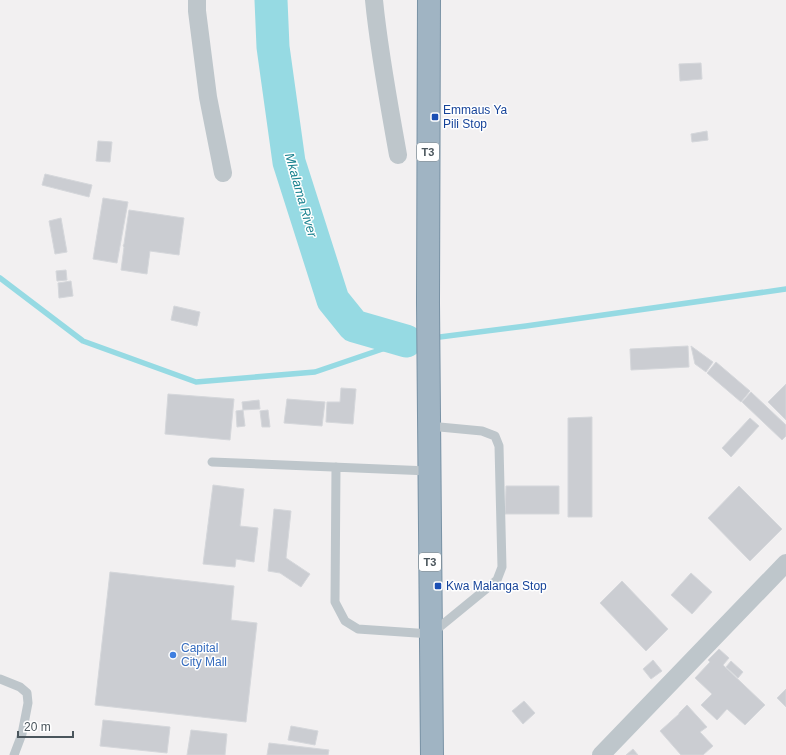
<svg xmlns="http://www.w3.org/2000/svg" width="786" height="755" font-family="Helvetica,sans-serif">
<rect width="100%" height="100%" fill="#f2f0f1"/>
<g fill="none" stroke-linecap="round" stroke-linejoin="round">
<path stroke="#96dae3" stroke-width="5.5" d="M 0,278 L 83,341 L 196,382 L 315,372 L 406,341 L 423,339
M 432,338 L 526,326 L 786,289"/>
<path stroke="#96dae3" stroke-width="33" d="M 271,0 L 273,47 L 289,162 L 333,300 L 354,326 L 406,341"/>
</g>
<path fill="#cbcdd2" stroke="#d5d7db" d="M 701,63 L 702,79 L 680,81 L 679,64 Z
M 707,131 L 708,140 L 692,142 L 691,134 Z
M 98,141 L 112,142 L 110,162 L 96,161 Z
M 45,174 L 92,185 L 89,197 L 42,185 Z
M 103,198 L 128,202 L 117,263 L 93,259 Z
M 129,210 L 184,218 L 179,255 L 150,251 L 147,274 L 121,270 L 124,247 L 123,246 L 124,244 Z
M 61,218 L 67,252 L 55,254 L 49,221 Z
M 66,270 L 67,280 L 57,281 L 56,271 Z
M 71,281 L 73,296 L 59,298 L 58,283 Z
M 174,306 L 200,312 L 197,326 L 171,320 Z
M 688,346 L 689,367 L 631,370 L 630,349 Z
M 691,346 L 713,362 L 706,372 L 695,364 Z
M 716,362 L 750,391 L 741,402 L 707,373 Z
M 786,384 L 786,420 L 768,402 Z
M 341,388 L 356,389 L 353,424 L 326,422 L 327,402 L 340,402 Z
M 751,392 L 786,425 L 786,436 L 782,440 L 742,402 Z
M 168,394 L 234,399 L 230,440 L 165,434 Z
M 287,399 L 325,402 L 322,426 L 284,423 Z
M 259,400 L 260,409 L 243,410 L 242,402 Z
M 243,410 L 245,426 L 237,427 L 236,411 Z
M 268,410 L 270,427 L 262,427 L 260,411 Z
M 592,417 L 592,517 L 568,517 L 568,418 Z
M 750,418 L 759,426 L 731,457 L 722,448 Z
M 213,485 L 244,489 L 240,526 L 258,528 L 254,562 L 236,559 L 235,567 L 203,564 Z
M 506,486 L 559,486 L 559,514 L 505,514 Z
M 739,486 L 782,529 L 750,561 L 708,518 Z
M 274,509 L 291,511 L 286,558 L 310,574 L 301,587 L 280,573 L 268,571 Z
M 110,572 L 234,586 L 231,620 L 257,623 L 246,722 L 95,705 Z
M 691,573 L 712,592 L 692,614 L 671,595 Z
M 622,581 L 668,629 L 646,651 L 600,603 Z
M 719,649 L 729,658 L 723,665 L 765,705 L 745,725 L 727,709 L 717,720 L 701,705 L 712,694 L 695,678 L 710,662 L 708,660 Z
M 653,660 L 662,671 L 651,679 L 643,669 Z
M 731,661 L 743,672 L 738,678 L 726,667 Z
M 786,689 L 786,707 L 777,698 Z
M 524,701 L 535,713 L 523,724 L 512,711 Z
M 687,705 L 707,727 L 700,732 L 713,746 L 703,755 L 681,755 L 660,731 L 679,714 L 679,713 Z
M 103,720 L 170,727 L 167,753 L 100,746 Z
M 291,726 L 318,731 L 315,745 L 288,740 Z
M 191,730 L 227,734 L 225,755 L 187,755 Z
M 269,743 L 329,750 L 328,755 L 267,755 Z
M 633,749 L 638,755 L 626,755 Z"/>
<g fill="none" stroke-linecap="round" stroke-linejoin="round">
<g stroke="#7992a5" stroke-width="24">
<path id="trunk" d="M 429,0 L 428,303 L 432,755"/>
</g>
<path stroke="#bec6cb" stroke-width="9" d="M 212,462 L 429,471
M 336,467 L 335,602 L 345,621 L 358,629 L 431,634 L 497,580 L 502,567 L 499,446 L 495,436 L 482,431 L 429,426
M 0,679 L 20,687 L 27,693 L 28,703 L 22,734 L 14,755"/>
<path stroke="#bec6cb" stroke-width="18" d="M 197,0 L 197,11 L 208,97 L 223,173
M 374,0 C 379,52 389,104 398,155
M 601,755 L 786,563"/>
<use href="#trunk" stroke="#a0b4c3" stroke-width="22"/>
</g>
<g fill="#1a4fb4" stroke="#fff" stroke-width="1.5">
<rect x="431" y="113" width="8" height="8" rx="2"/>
<rect x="434" y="582" width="8" height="8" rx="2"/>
</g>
<circle fill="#3f7fe0" stroke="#fff" stroke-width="1.5" cx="173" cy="655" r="4"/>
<g text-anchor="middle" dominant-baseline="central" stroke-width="3" stroke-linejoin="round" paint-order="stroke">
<g fill="#fff" stroke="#80888d" stroke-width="1">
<rect x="417" y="143" width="22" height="18" rx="3"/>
<rect x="419" y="553" width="22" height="18" rx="3"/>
</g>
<g font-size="11" font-weight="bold" fill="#4a555c">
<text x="428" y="152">T3</text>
<text x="430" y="562">T3</text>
</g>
<g font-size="12" fill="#164399" stroke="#fff" text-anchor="start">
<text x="443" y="110">Emmaus Ya<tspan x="443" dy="14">Pili Stop</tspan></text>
<text x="446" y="586">Kwa Malanga Stop</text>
</g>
<g font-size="12" fill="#366cbe" stroke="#fff" text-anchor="start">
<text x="181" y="648">Capital<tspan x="181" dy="14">City Mall</tspan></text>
</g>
<g font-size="13" font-style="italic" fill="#1a828f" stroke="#fff">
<text transform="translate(301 195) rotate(74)">Mkalama River</text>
</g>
</g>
<path d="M18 731v6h55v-6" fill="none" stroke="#4a555c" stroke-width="2"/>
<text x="24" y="731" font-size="12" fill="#4a555c" stroke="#ffffff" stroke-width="3" paint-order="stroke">20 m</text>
</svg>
